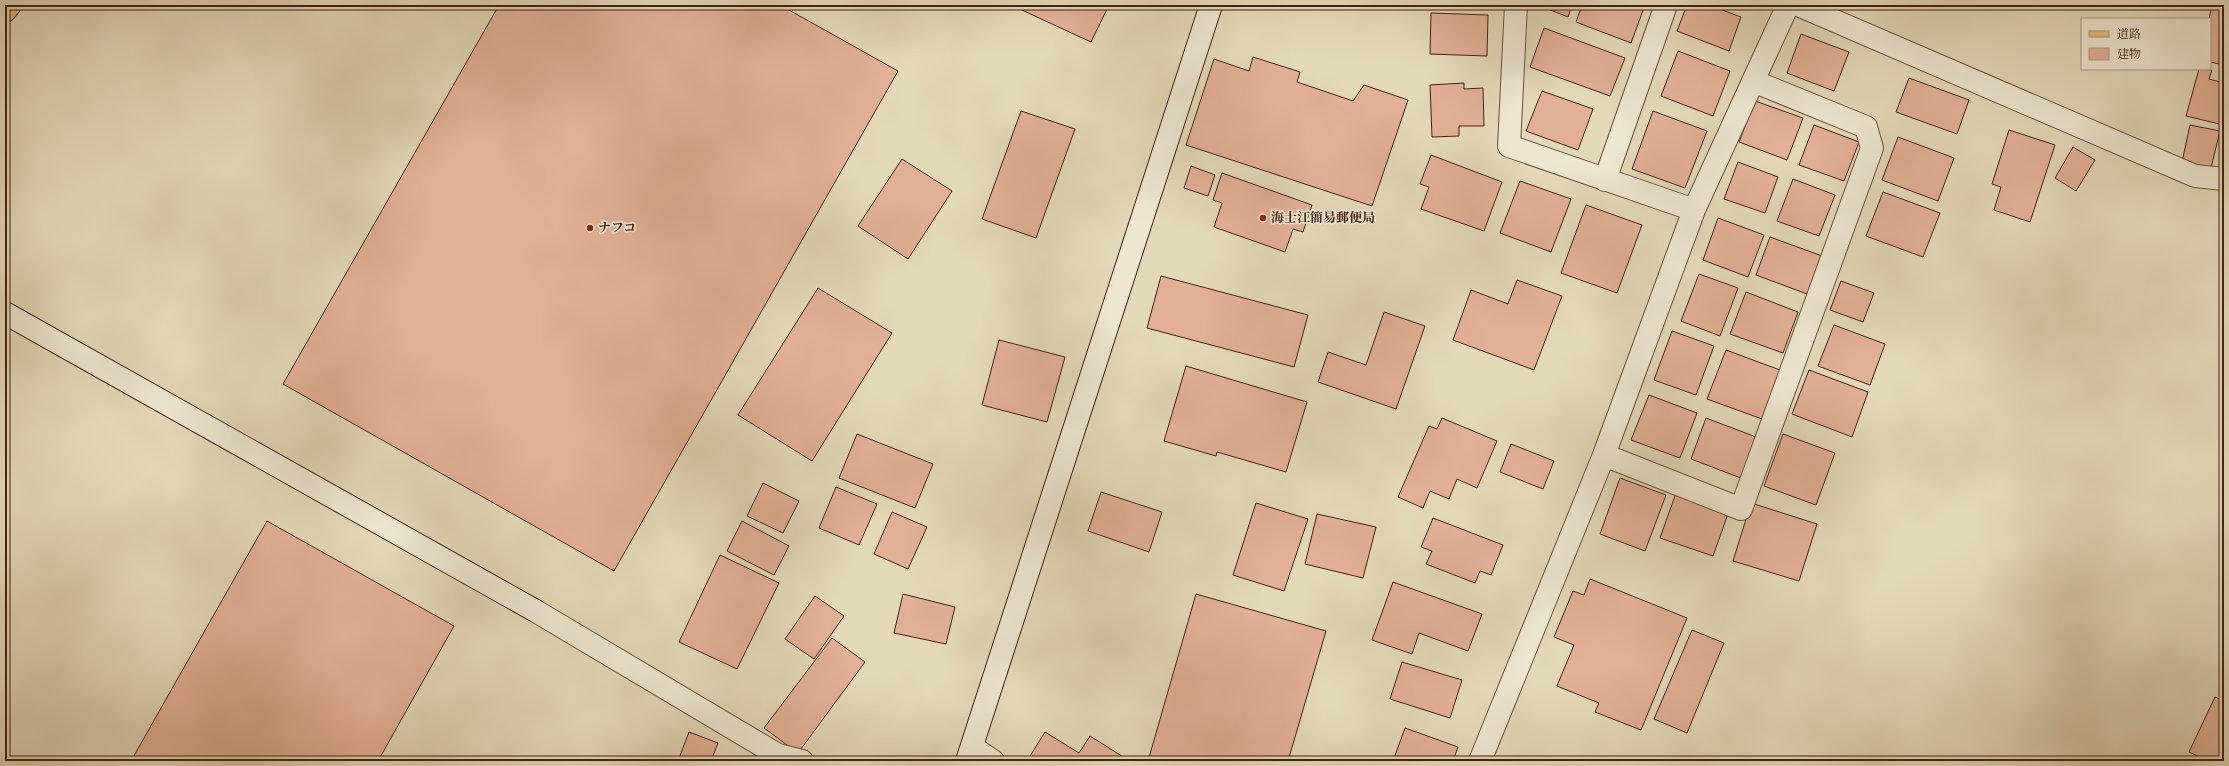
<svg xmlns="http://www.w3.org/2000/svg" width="2229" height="766" font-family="Cardo,'Noto Serif JP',serif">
<rect width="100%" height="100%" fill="#e3d8b8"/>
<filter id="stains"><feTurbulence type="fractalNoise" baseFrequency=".005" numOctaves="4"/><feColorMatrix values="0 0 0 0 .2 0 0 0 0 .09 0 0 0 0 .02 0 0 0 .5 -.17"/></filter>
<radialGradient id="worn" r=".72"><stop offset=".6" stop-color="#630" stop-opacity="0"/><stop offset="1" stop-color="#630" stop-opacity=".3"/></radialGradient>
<path fill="#e2b095" stroke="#442115" d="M 499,5 L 780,5 L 898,71 L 614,571 L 283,384 Z
M 1011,5 L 1109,5 L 1091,42 Z
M 1538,5 L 1572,5 L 1568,17 Z
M 1582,5 L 1645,5 L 1631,43 L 1576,22 Z
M 1687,5 L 1709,5 L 1741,17 L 1729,51 L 1677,31 Z
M 2212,5 L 2224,5 L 2224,65 L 2210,62 L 2209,19 Z
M 1431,13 L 1488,15 L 1487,56 L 1430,54 Z
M 1544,28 L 1625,58 L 1610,96 L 1530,67 Z
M 1801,34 L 1849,52 L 1834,91 L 1787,73 Z
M 1678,51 L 1730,71 L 1713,116 L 1661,96 Z
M 1253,57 L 1300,72 L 1297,82 L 1353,101 L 1364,85 L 1408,100 L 1372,206 L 1186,145 L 1214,59 L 1249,71 Z
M 2199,69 L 2212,70 L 2209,79 L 2224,83 L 2224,125 L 2186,116 Z
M 1909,78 L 1969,100 L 1957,134 L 1896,112 Z
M 1464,83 L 1464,89 L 1483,88 L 1484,126 L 1459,126 L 1459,136 L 1432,137 L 1430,85 Z
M 1542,91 L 1593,109 L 1578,150 L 1526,131 Z
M 1755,101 L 1803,118 L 1787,160 L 1739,142 Z
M 1021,111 L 1075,129 L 1036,238 L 982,219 Z
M 1653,111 L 1707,131 L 1685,188 L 1632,169 Z
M 1814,125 L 1859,142 L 1844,181 L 1799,165 Z
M 2190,125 L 2220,131 L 2211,168 L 2182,162 Z
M 2009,130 L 2055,145 L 2030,222 L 1994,210 L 2001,187 L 1992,184 Z
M 1898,137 L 1954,158 L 1938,201 L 1882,180 Z
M 2073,147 L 2095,160 L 2076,191 L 2055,178 Z
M 1431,155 L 1502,182 L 1484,231 L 1421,209 L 1429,187 L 1420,184 Z
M 902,159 L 952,191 L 908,259 L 858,226 Z
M 1738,162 L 1778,177 L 1765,213 L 1724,199 Z
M 1191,166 L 1215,175 L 1208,196 L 1184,188 Z
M 1222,173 L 1312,205 L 1303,232 L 1293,229 L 1285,252 L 1214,227 L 1222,203 L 1213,200 Z
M 1793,179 L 1835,195 L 1819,236 L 1777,221 Z
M 1520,181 L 1571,199 L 1551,252 L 1500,233 Z
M 1883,192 L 1940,213 L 1923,257 L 1866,236 Z
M 1586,205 L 1642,225 L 1617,293 L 1561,273 Z
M 1718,218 L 1764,235 L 1748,277 L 1703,260 Z
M 1770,237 L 1822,256 L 1807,294 L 1756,275 Z
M 1699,274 L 1738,288 L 1720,336 L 1681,321 Z
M 1161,276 L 1308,315 L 1294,367 L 1147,328 Z
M 1517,280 L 1562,296 L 1534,370 L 1453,340 L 1471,290 L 1508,304 Z
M 1841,281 L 1874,293 L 1863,322 L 1830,310 Z
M 818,288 L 892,333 L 812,461 L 738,415 Z
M 1746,292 L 1798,312 L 1783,353 L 1730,334 Z
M 1384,312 L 1425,326 L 1396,409 L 1318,382 L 1328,352 L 1366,365 Z
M 1834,325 L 1885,344 L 1870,385 L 1818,366 Z
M 1672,331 L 1714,346 L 1696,395 L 1654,380 Z
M 999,340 L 1065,357 L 1047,422 L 982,405 Z
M 1726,350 L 1780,370 L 1762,419 L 1707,399 Z
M 1186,366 L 1307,402 L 1286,472 L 1217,452 L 1216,456 L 1164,441 Z
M 1809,370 L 1868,392 L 1852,437 L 1792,414 Z
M 1649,395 L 1697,413 L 1680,458 L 1631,440 Z
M 1442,418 L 1497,441 L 1477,488 L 1457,479 L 1449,499 L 1430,491 L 1423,508 L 1398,497 L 1429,426 L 1437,429 Z
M 1706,418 L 1756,437 L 1741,478 L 1691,459 Z
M 857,434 L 933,464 L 915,508 L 839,478 Z
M 1783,434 L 1835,453 L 1816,505 L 1764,486 Z
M 1511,444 L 1554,461 L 1543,489 L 1500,472 Z
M 1620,478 L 1666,495 L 1645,551 L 1600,534 Z
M 763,483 L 799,501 L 783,533 L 747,516 Z
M 836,487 L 877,504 L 859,545 L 819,528 Z
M 1101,492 L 1162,512 L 1149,552 L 1088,531 Z
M 1676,493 L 1729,511 L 1713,556 L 1660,538 Z
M 1256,503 L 1308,519 L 1284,591 L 1233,575 Z
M 1751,503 L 1817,524 L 1799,581 L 1733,561 Z
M 892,512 L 927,527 L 908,569 L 874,554 Z
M 1317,514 L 1376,527 L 1363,578 L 1305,564 Z
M 1433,518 L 1503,545 L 1491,575 L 1480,571 L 1475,583 L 1426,564 L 1432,551 L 1421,547 Z
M 267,521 L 454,626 L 378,761 L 131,761 Z
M 742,521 L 789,546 L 774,575 L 727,551 Z
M 720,555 L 779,583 L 737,669 L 679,642 Z
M 1590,579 L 1687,618 L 1641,730 L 1595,712 L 1599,703 L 1557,686 L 1574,645 L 1554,637 L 1573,591 L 1584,595 Z
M 1393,582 L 1482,614 L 1468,651 L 1419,633 L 1412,654 L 1372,640 Z
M 903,594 L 955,607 L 946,644 L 894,633 Z
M 1196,594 L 1326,631 L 1288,761 L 1148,761 Z
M 815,596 L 844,616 L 814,659 L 785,639 Z
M 1692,630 L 1724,643 L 1687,733 L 1654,719 Z
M 832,638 L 865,662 L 798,753 L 764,728 Z
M 1402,662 L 1462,680 L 1450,718 L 1390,699 Z
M 2215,697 L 2224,701 L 2224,761 L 2209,761 L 2189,752 Z
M 1405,728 L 1458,747 L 1453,761 L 1393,761 Z
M 689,732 L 718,743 L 711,761 L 678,761 Z
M 1045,732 L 1079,753 L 1090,736 L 1125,758 L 1123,761 L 1027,761 Z"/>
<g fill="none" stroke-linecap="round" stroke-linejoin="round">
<g stroke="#6c4f3e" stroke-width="24">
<path id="street" d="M 1516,5 L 1509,146 L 1694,210
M 1798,5 L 2195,176 L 2224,179
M 1605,180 L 1666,5
M 1604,455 L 1741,509 L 1872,148 L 1866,127 L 1753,81
M 534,610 L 778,755 L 802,761
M 972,747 L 993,761
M 1480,761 L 1604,455 L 1694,210 L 1788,5"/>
</g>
<g stroke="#442115" stroke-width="24">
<path id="secondary" d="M 5,313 L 534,610
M 967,761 L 1211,5"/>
</g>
<g stroke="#442115" stroke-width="24">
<path id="primary" d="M 5,11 L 10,5"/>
</g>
<use href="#street" stroke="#ede6d1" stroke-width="22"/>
<use href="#secondary" stroke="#ede6d1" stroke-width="22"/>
<use href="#primary" stroke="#e2bc7c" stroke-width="22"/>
</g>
<g fill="#8f2418" stroke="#ede6d1" stroke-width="1.5">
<circle cx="1263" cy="218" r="4"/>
<circle cx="590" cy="228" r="4"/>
</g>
<g text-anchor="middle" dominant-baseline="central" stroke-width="3.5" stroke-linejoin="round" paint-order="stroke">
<g font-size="13" font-weight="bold" fill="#442115" stroke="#ede6d1" text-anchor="start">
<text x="1271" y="218">海士江簡易郵便局</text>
<text x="598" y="228">ナフコ</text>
</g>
</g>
<rect width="2229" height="766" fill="none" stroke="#e3d8b8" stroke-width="20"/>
<rect x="6" y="6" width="2217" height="754" fill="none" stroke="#442115" stroke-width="2"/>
<rect x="10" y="10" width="2209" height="746" fill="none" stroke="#442115"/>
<rect x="2081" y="18" width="130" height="52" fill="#ede6d1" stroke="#a99786"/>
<rect x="2089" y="31" width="20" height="6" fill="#e2bc7c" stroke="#a99786"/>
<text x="2117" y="38" font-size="12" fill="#442115">道路</text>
<rect x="2089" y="48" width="20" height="12" fill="#e2b095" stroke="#a99786"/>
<text x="2117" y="58" font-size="12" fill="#442115">建物</text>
<rect width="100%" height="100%" filter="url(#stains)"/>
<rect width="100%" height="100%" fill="url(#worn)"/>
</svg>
